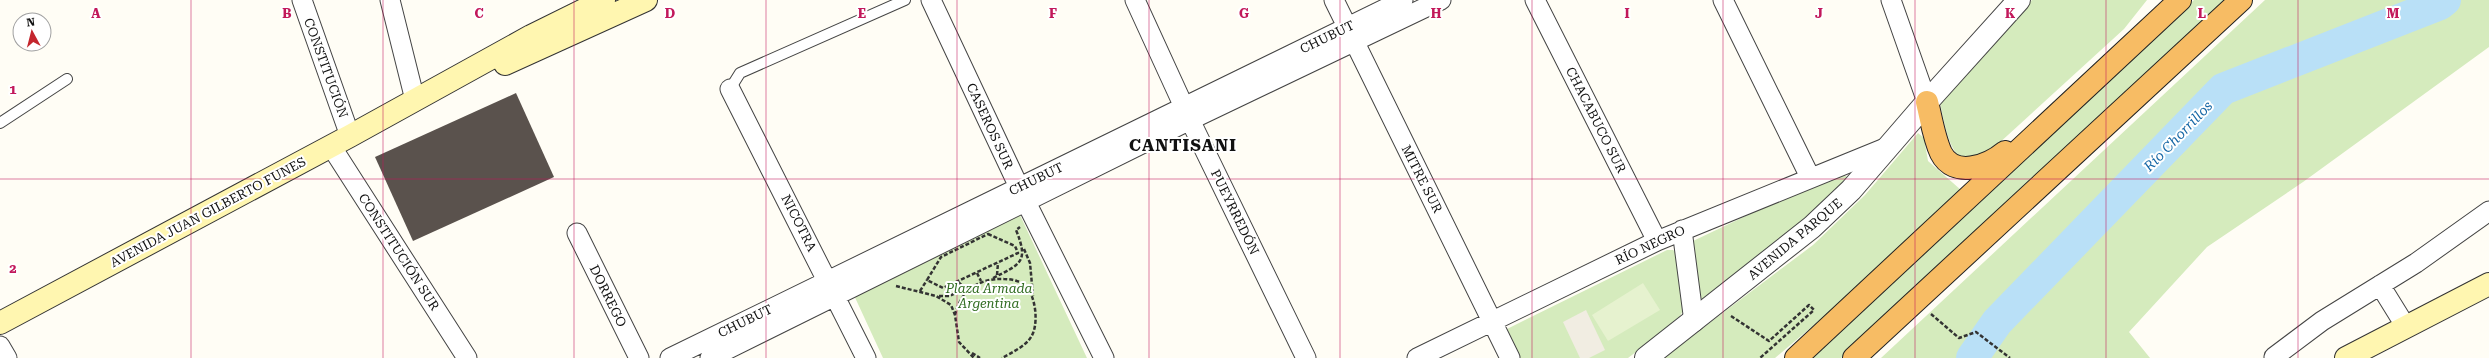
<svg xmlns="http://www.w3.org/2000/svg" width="2489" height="358" font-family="'Roboto Serif',serif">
<rect width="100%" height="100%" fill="#fffdf5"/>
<path fill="#d5ebbd" d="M 2032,0 L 2147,0 L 2124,29 L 1985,156 C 1979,156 1970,159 1964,158 C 1949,156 1943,116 1940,103 Z
M 2194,0 L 2228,0 L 1841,358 L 1808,358 Z
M 2265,0 L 2489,0 L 2489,47 L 2303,182 L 2207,247 L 2129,332 L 2150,358 L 1881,358 Z
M 1918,133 L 1924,138 L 1928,161 L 1961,190 L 1841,302 L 1775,358 L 1663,358 L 1813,245 L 1865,195 Z
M 1843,174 L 1847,177 L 1846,182 L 1807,222 L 1700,304 L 1693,241 L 1824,179 Z
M 1019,213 L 1087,358 L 883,358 L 852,291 Z
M 1667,250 L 1673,250 L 1678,254 L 1684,309 L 1677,321 L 1628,358 L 1519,358 L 1507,329 Z"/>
<path fill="#e6f2cf" d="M 1643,283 L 1660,310 L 1608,341 L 1592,315 Z"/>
<path fill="#f1ede2" d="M 1586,310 L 1605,350 L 1589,358 L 1580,358 L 1563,322 Z"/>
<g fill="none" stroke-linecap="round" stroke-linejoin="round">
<path stroke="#b9e0f7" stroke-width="32" d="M 1972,358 L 1997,322 L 2223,89 L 2440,4 L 2445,0"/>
</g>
<path fill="#5a524d" d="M 516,93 L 554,177 L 413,241 L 375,157 Z"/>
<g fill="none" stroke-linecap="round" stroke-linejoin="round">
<g stroke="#444" stroke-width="12">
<path id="service" d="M 730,89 L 740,73 L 905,0
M 0,123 L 67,79"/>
</g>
<g stroke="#444" stroke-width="21">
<path id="minor" d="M 302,0 L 350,136
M 390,0 L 415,100
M 931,0 L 1026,202 L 1104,358
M 1135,0 L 1190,120 L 1306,358
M 1334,0 L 1510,358
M 1535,0 L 1657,241
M 1723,0 L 1810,177
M 1891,0 L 1927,102
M 730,89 L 866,358
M 331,146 L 467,358
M 1682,230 L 1694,322
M 577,233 L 639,358
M 2380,285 L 2406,327
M 0,346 L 7,358
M 2274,357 L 2322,321 L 2416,263 L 2489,211
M 670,358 L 1403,0
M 710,358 L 1190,120 L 1441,0
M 1417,358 L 1657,241 L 1890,146"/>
</g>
<g stroke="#444" stroke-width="24">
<path id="tertiary" d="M 1646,358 L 1812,227 L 1851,190 L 1927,102 L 2019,0"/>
</g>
<g stroke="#333" stroke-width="24">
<path id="secondary" d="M 505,64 L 646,0
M 0,323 L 350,136 L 531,36 L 604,0
M 2346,358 L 2489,284"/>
</g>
<g stroke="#222" stroke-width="24">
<path id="trunk" d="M 1927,102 C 1931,118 1934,138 1941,153 C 1954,179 1988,166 2005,152
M 1796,358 L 2180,0
M 1854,358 L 2241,0"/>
</g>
<path stroke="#333" stroke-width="2.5" stroke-dasharray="4 2" stroke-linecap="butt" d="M 988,234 L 1015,246 L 1018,253 L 943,288 L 927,280 L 941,257 Z
M 1024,249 L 1030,263 L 1033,296
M 977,273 L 981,281
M 997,275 L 998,263
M 993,278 C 1021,264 1029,262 1016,230 L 1020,227
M 958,282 L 967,289
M 896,286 L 936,296 L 951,305 L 955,315 L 959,342 L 974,358
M 920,291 L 927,280
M 939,296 L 949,296 L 968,288
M 1931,314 L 1959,338 L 1976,332 L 2010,358
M 955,315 C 961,290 979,278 1004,279 C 1011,279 1021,281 1026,286 C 1036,297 1039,325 1031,337 C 1026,346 1011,353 1002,358
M 1731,316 L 1769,341 L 1809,305 L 1814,310 L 1760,358
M 972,353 L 980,358"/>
<use href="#service" stroke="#fff" stroke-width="10"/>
<use href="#minor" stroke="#fff" stroke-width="19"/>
<use href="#tertiary" stroke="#fff" stroke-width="22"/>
<use href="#secondary" stroke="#fff6b0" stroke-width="22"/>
<use href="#trunk" stroke="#f7bc64" stroke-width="22"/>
</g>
<path fill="none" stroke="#c2185b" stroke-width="1" stroke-opacity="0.55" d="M 191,0 L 191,358M 383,0 L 383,358M 574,0 L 574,358M 766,0 L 766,358M 957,0 L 957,358M 1149,0 L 1149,358M 1340,0 L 1340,358M 1532,0 L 1532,358M 1723,0 L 1723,358M 1915,0 L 1915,358M 2106,0 L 2106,358M 2298,0 L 2298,358M 0,179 L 2489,179"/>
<g text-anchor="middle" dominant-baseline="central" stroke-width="4" stroke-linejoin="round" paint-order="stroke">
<g font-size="13" fill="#111" stroke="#fff">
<text transform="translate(1327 37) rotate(-26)">CHUBUT</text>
<text transform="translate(326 68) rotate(70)">CONSTITUCIÓN</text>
<text transform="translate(1596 120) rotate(63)">CHACABUCO SUR</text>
<text transform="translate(990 126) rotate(65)">CASEROS SUR</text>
<text transform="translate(1036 179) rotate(-26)">CHUBUT</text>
<text transform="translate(1422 179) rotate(63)">MITRE SUR</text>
<text transform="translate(208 212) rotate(-28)">AVENIDA JUAN GILBERTO FUNES</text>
<text transform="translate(1235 212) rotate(64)">PUEYRREDÓN</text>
<text transform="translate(799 223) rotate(63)">NICOTRA</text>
<text transform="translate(1795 239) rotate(-40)">AVENIDA PARQUE</text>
<text transform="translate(1650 245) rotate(-25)">RÍO NEGRO</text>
<text transform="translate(399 252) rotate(57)">CONSTITUCIÓN SUR</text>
<text transform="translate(608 296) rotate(64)">DORREGO</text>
<text transform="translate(745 321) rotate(-26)">CHUBUT</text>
</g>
<g font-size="13" font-style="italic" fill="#2f6b1f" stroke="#fff">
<text x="989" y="288">Plaza Armada<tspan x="989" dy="15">Argentina</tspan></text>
</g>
<g font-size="14" font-style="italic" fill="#1768a6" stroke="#fff">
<text transform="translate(2178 136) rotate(-46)">Río Chorrillos</text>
</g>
<g font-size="17" font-weight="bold" letter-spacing="1" fill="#111" stroke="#fff">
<text x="1183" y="145">CANTISANI</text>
</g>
</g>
<g font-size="13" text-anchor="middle" font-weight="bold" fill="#c2185b" stroke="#fff" stroke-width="4" stroke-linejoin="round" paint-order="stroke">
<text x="96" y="18">A</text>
<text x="287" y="18">B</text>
<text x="479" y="18">C</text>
<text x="670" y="18">D</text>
<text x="862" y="18">E</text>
<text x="1053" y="18">F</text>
<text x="1244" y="18">G</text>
<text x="1436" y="18">H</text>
<text x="1627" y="18">I</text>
<text x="1819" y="18">J</text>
<text x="2010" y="18">K</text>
<text x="2202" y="18">L</text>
<text x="2393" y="18">M</text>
<text x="13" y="94">1</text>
<text x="13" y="273">2</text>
</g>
<g transform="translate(32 32) rotate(353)"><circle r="19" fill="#ffffff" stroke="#a0a0a0"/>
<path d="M0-3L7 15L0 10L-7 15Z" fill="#c4262e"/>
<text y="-6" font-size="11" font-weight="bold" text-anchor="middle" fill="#111111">N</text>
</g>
</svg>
